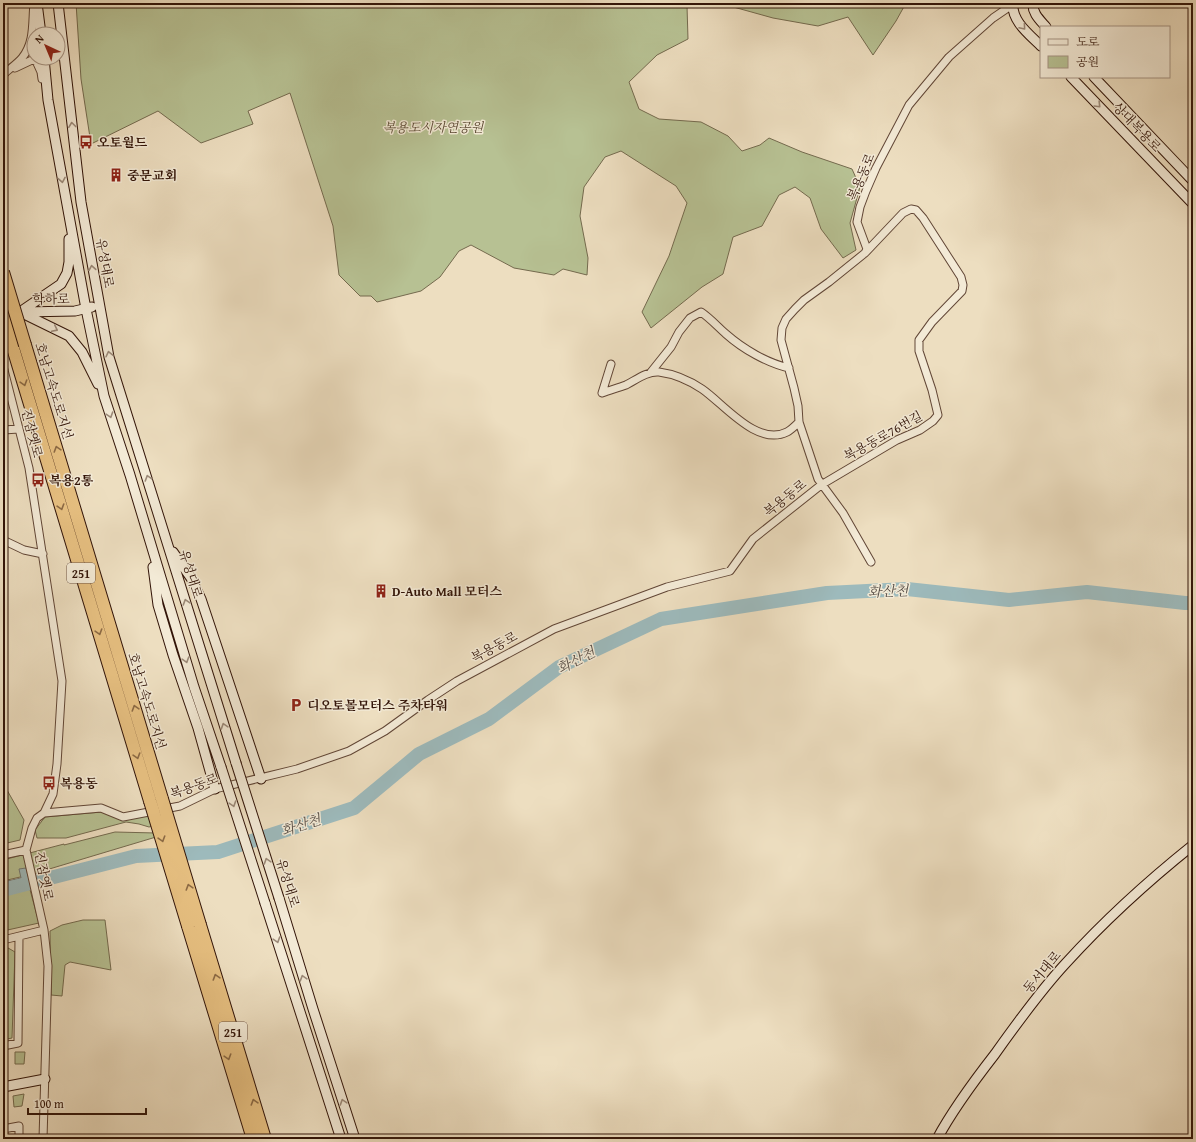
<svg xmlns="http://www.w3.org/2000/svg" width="1196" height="1142" font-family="'Gentium Book Plus','Noto Serif KR',serif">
<rect width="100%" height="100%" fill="#eddec0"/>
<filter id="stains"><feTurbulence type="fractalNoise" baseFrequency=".005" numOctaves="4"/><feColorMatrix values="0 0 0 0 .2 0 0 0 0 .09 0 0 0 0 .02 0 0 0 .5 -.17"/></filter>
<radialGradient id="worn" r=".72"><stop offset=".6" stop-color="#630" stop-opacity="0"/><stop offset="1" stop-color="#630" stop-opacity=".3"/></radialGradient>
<path fill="#b7c193" stroke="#746a4e" d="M 76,3 L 696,3 L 687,6 L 688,39 L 657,55 L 629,82 L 639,109 L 659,119 L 701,122 L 728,136 L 742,151 L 760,145 L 769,138 L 802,152 L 852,169 L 860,187 L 850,223 L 856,250 L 843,258 L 821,229 L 810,198 L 795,187 L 779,195 L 762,226 L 733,237 L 723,274 L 702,287 L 651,328 L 642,312 L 669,256 L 687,203 L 676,186 L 621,151 L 605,157 L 584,187 L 580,216 L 588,258 L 587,275 L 563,269 L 554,275 L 514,268 L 471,245 L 459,251 L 440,277 L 421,291 L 377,302 L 371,296 L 360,296 L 339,275 L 333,226 L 290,93 L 248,111 L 253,124 L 201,143 L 158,111 L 91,144 L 81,79 Z
M 719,3 L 906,3 L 896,21 L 873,55 L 848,17 L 818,26 L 773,18 Z
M 3,783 L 24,820 L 20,840 L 3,844 Z
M 102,812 L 120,819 L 150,815 L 153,826 L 149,827 L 139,824 L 126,822 L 66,838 L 37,838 L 35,830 L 45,817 Z
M 115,832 L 156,833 L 156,837 L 46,870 L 46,871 L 3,881 L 3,860 L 64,844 L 64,845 Z
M 29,886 L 39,923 L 3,931 L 3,893 Z
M 83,920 L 105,920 L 111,970 L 70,962 L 65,965 L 62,996 L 51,995 L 50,931 L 62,925 Z
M 3,945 L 15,952 L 12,1038 L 3,1040 Z
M 15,1052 L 25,1052 L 24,1064 L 15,1064 Z
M 24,1094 L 22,1106 L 14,1107 L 13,1096 Z"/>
<path fill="#9dbabc" stroke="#727874" d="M 26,868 L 30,884 L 3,892 L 3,882 L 21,878 L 19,869 Z"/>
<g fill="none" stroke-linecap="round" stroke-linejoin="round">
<path stroke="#9dbabc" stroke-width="14" d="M 3,890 L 136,856 L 218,852 L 354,808 L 419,754 L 489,719 L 559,667 L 661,619 L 827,593 L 907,589 L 1009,600 L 1087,592 L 1185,603 L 1193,603"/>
<g stroke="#614636" stroke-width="9">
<path id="street" d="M 15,68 L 32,60 L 36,61 L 41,72 L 42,79
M 3,75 C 9,69 17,64 22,58 C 35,42 32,22 34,3
M 611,364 L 602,393 C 610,390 618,388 626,385 C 636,380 647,371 659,372 C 674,374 690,381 702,389 C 724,404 757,447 787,432 C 791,430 795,426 799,422
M 3,366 L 29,468 L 62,681 L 57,764 L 53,794 L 44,813 L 37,818 L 32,828 L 26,850 L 44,930 L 48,966 L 43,1139
M 651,372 L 671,347 L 679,332 L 690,318 L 701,312 C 710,318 718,327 726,334 C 743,349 767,363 789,368
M 3,430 L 19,429
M 3,540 L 24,550 L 43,554
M 871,562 L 843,513 L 818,479 L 799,422 L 798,406 L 794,388 L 781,340 L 782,328 L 786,319 L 795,309 L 804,300 L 829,282 L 865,253 L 867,249 L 857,222 L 860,207 L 866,191 L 876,168 L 909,105 L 949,57 L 993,18 L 1012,5
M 44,813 L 101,808 L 123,817 L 180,806 L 215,789 L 297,769 L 349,751 L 385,731 L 428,700 L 457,681 L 554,629 L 667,587 L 730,571 L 753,539 L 821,485 L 897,440 L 920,430 L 933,421 L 938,415 L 932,390 L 919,351 L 919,340 L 932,322 L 962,291 L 963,285 L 961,277 L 923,218 L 916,210 L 911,209 L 903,213 L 865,253
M 3,855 L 26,850
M 3,940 L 44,930
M 3,1046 L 18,1043 L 19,937
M 3,1129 L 19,1126 L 19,1139"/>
</g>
<g stroke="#321408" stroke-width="11">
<path id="secondary" d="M 37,3 L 41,34
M 58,3 L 81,202 L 109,357 L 236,763
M 1013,3 C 1011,21 1030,35 1041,46
M 1033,3 C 1032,13 1040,20 1046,27
M 44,58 L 48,100 L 86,309 L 104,396 L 130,475 L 194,687 L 221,767
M 1071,77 L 1193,204
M 1094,77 L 1193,181
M 20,312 L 69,336 L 82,352 L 98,384
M 20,312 L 61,284 L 67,273 L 69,262 L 69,239
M 23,312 L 75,311 L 92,307
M 173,552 L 191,578 L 201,599 L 261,779
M 153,567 L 158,605 L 173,655 L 198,728 L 215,789
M 279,898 L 313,1009 L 355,1139
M 265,903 L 341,1139
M 3,1087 L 45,1079
M 937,1139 C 953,1109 974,1081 995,1054 C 1017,1023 1040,991 1066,963 C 1105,920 1148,881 1193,845"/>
</g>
<g stroke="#321408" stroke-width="14">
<path id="highway" d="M 3,315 L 150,801
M 25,345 L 162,799
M 200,925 L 265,1139
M 188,926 L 253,1139"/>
</g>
<use href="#street" stroke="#f3ead6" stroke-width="7"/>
<use href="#secondary" stroke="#f3ead6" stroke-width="9"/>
<use href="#highway" stroke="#e6bf80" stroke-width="12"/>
<g stroke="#321408" stroke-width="11" stroke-linecap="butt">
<path id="secondary-bridge" d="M 236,763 L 279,898
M 221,767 L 265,903"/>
</g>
<g stroke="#321408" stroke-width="14" stroke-linecap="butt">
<path id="highway-bridge" d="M 3,272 L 25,345
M 162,799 L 200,925
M 150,801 L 188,926"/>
</g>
<use href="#secondary-bridge" stroke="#f3ead6" stroke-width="9"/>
<use href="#highway-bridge" stroke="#e6bf80" stroke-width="12"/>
</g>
<defs><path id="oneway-chevron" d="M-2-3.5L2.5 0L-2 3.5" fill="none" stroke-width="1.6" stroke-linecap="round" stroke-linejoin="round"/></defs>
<g stroke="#9c8a79">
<use href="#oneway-chevron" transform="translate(1023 27) rotate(50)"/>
<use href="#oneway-chevron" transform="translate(1098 105) rotate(46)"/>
<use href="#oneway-chevron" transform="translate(72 125) rotate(-97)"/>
<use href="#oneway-chevron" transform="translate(62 180) rotate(80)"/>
<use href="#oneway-chevron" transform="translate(92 268) rotate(-100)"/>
<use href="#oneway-chevron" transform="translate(55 329) rotate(26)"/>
<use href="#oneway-chevron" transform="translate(109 354) rotate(-103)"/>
<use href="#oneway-chevron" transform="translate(110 415) rotate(72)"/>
<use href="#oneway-chevron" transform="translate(148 478) rotate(-107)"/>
<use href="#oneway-chevron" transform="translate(186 602) rotate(-107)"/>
<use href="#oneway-chevron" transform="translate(186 660) rotate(73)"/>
<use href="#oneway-chevron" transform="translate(224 726) rotate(-108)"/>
<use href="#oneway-chevron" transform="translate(233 804) rotate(72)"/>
<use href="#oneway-chevron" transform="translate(267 861) rotate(-108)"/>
<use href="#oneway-chevron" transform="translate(277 940) rotate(72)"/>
<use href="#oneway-chevron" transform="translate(303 978) rotate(-107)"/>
<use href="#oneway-chevron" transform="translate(343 1102) rotate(-108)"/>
</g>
<g stroke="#8c6a44">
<use href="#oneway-chevron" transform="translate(24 383) rotate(73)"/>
<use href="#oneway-chevron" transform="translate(57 449) rotate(-107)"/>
<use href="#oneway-chevron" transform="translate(61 507) rotate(73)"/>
<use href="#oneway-chevron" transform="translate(99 632) rotate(73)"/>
<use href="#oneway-chevron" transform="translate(135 708) rotate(-107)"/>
<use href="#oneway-chevron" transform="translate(137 756) rotate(73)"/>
<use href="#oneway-chevron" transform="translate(162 839) rotate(73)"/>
<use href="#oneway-chevron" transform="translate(189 887) rotate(-107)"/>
<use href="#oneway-chevron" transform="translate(216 977) rotate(-107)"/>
<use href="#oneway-chevron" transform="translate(228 1057) rotate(73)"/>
<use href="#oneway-chevron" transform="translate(254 1102) rotate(-107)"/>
</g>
<defs>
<g id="bus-bare" transform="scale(1.08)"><path d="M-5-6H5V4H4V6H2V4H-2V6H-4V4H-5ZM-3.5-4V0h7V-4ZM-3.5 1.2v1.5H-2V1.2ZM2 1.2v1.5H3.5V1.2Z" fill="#8f2418" stroke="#f3ead6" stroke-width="2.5" paint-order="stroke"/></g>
<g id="building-bare" transform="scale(1.08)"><path d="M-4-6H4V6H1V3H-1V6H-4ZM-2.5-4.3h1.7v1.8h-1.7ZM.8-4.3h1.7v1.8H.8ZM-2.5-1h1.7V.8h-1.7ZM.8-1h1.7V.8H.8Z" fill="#8f2418" stroke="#f3ead6" stroke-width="2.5" paint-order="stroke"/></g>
<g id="parking-bare" transform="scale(1.08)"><path d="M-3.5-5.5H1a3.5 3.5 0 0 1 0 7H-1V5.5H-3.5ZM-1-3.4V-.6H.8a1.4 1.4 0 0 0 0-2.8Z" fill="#8f2418" stroke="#f3ead6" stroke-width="2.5" paint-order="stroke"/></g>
</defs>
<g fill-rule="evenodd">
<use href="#bus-bare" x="86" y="142"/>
<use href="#building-bare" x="116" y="175"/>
<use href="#bus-bare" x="38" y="480"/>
<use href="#building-bare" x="381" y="591"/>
<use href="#parking-bare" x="296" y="705"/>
<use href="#bus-bare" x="49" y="783"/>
</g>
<g text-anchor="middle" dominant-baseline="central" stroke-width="3" stroke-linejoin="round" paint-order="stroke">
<g fill="#f3ead6" stroke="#6c5446" stroke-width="1">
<rect x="67" y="563" width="28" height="20" rx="3"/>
<rect x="219" y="1022" width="28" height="20" rx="3"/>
</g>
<g font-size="12" font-weight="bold" fill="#321408">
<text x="81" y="573">251</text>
<text x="233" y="1032">251</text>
</g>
<g font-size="13" font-style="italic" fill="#5a4832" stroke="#f3ead6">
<text x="433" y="127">복용도시자연공원</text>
</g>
<g font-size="13" fill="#321408" stroke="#f3ead6">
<text transform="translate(1137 127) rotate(46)">상대복용로</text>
<text transform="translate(861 177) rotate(-67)">복용동로</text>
<text transform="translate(105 263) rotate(80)">유성대로</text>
<text transform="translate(51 299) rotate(-1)">학하로</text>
<text transform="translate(54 391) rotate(73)">호남고속도로지선</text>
<text transform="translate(32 433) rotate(76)">진잠옛로</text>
<text transform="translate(883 436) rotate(-29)">복용동로76번길</text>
<text transform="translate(785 498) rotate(-39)">복용동로</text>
<text transform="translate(191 574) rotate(73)">유성대로</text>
<text transform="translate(494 647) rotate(-28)">복용동로</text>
<text transform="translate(147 701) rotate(73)">호남고속도로지선</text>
<text transform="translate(194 786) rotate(-20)">복용동로</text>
<text transform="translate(44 876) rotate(79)">진잠옛로</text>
<text transform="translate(288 883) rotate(73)">유성대로</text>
<text transform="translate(1042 972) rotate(-50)">동서대로</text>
</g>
<g font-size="13" font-weight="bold" fill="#321408" stroke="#f3ead6" text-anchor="start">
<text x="97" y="142">오토월드</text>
<text x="127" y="175">중문교회</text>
<text x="49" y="480">복용2통</text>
<text x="392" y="591">D-Auto Mall 모터스</text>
<text x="307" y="705">디오토몰모터스 주차타워</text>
<text x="60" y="783">복용동</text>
</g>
<g font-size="14" font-style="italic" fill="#574e47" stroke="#f3ead6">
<text transform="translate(888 591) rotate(-2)">화산천</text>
<text transform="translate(576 660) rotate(-27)">화산천</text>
<text transform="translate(301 825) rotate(-18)">화산천</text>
</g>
</g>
<rect width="1196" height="1142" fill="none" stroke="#eddec0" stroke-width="16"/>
<rect x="4" y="4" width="1188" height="1134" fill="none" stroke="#321408" stroke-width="2"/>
<rect x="8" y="8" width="1180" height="1126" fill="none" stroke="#321408"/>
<rect x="1040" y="26" width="130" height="52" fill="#f3ead6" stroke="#a69484"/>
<rect x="1048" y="39" width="20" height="6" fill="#f3ead6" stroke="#a69484"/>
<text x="1076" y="46" font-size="12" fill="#321408">도로</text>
<rect x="1048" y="56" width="20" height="12" fill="#b7c193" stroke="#a69484"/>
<text x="1076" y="66" font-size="12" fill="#321408">공원</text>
<g transform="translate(46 46) rotate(316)"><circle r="19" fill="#f3ead6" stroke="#a69484"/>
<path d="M0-3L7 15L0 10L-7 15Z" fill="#8f2418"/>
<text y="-6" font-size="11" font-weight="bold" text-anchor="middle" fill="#321408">N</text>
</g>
<path d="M28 1108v6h118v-6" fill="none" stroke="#321408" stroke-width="2"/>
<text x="34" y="1108" font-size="12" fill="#321408" stroke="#f3ead6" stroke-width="3" paint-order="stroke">100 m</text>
<rect width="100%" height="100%" filter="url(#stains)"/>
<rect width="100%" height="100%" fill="url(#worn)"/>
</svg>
